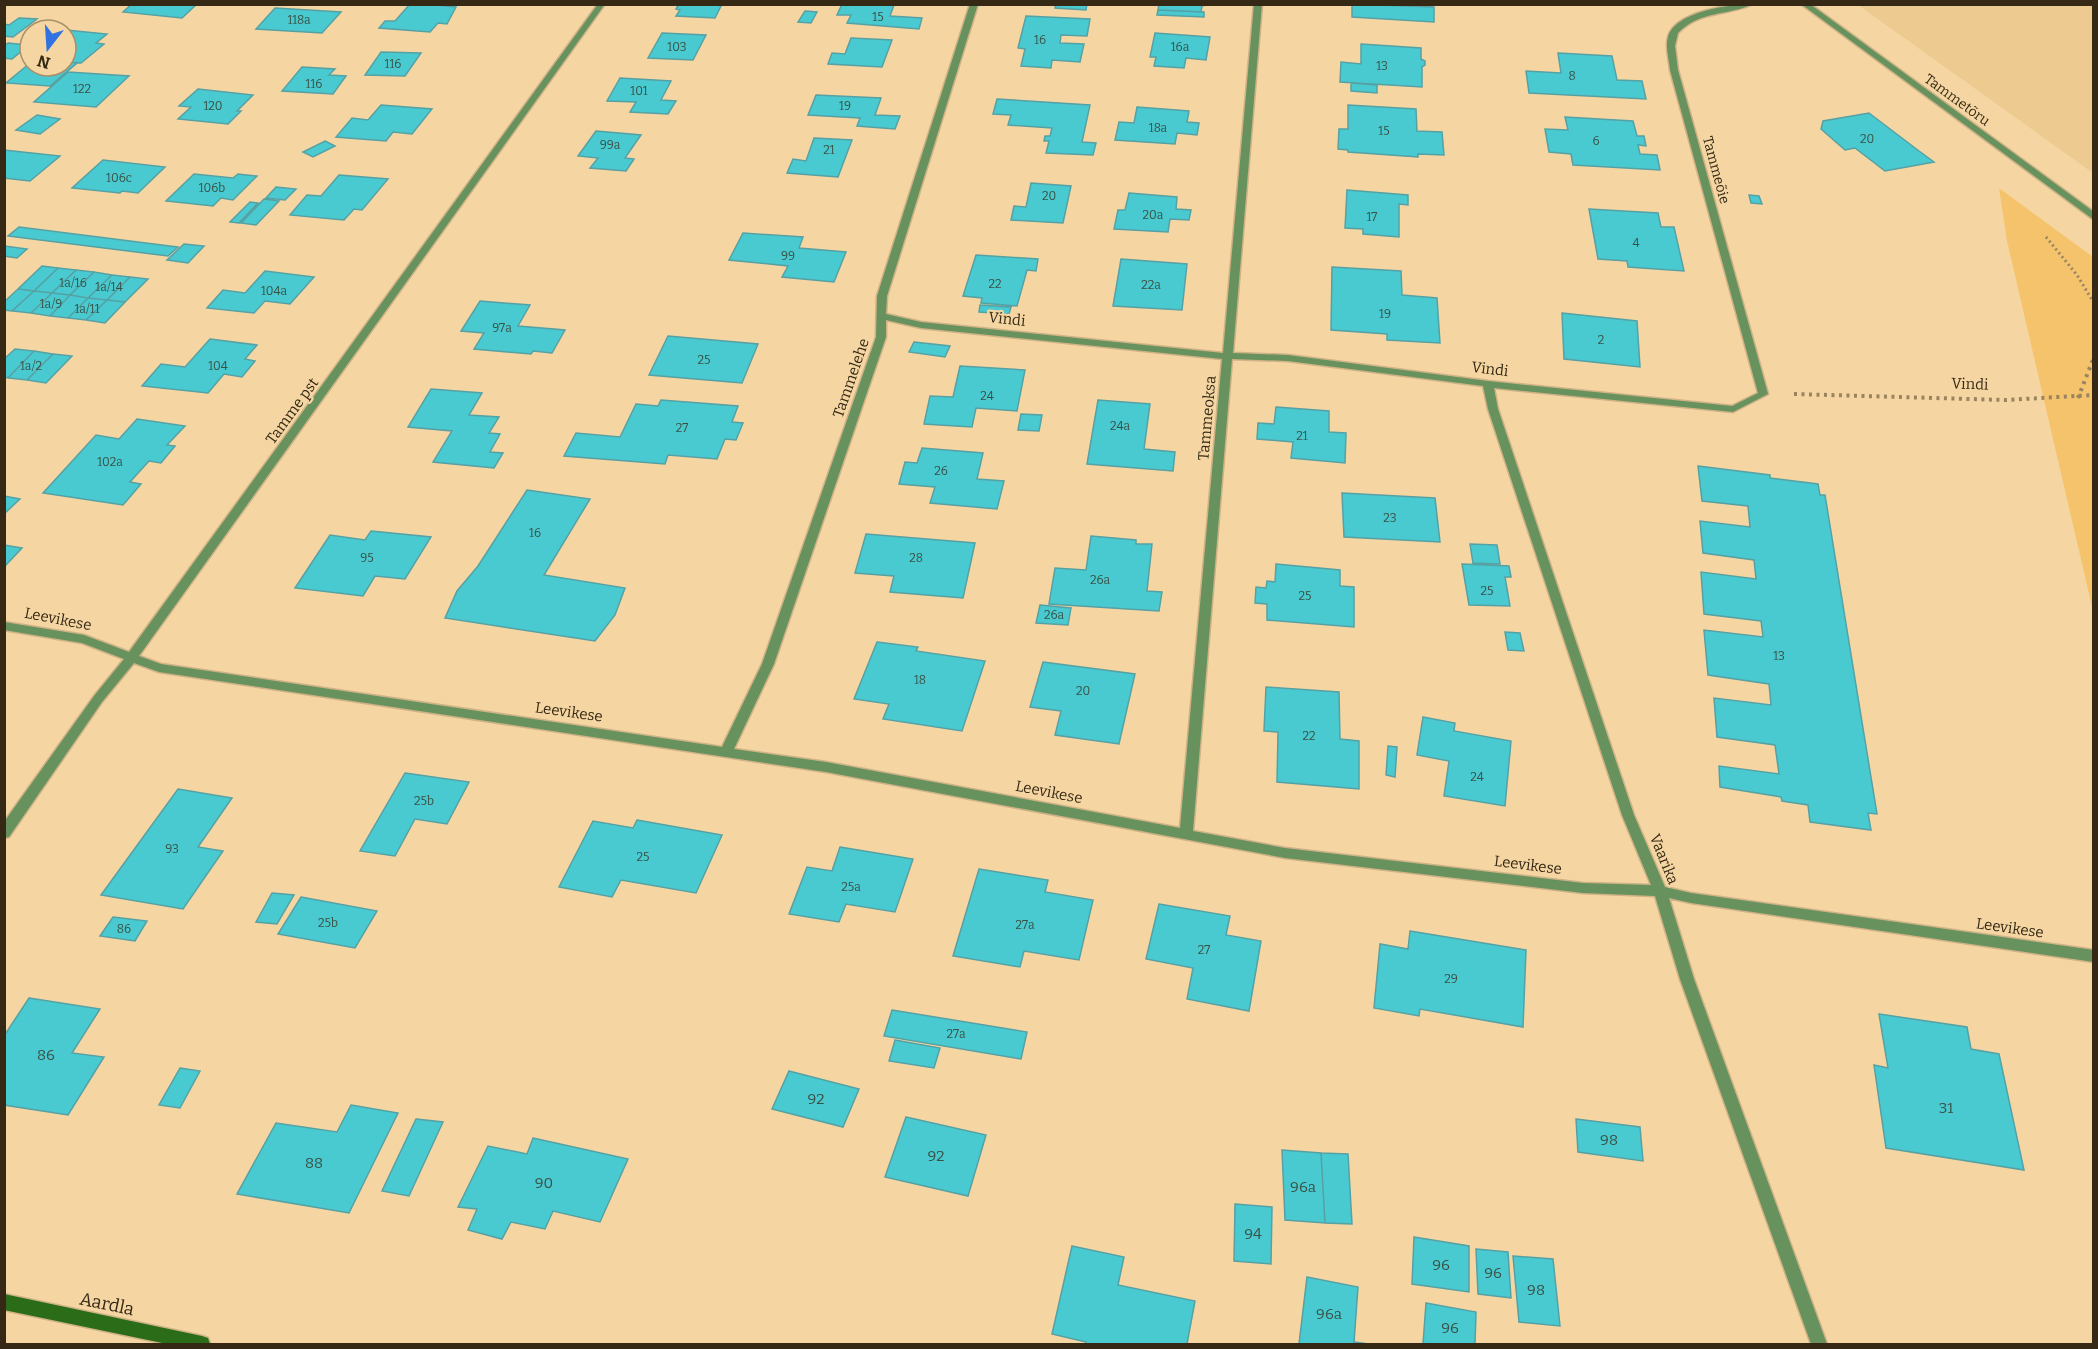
<svg xmlns="http://www.w3.org/2000/svg" width="2098" height="1349" font-family="Bitter,serif">
<rect width="100%" height="100%" fill="#f5d6a3"/>
<path fill="#edca8f" d="M 1858,5 L 2093,5 L 2093,173 Z"/>
<path fill="#f5c36c" d="M 1999,188 L 2093,257 L 2093,611 L 2007,241 Z"/>
<path fill="#49cad1" stroke="#55a1a4" stroke-width="1.5" d="M 132,4 L 197,4 L 182,18 L 123,12 Z
M 410,4 L 427,4 L 456,7 L 447,24 L 438,23 L 430,32 L 379,28 L 385,21 L 395,21 Z
M 679,4 L 722,4 L 715,18 L 676,16 L 680,10 L 676,9 Z
M 842,4 L 894,5 L 890,16 L 922,18 L 919,29 L 847,23 L 851,15 L 837,15 Z
M 1056,4 L 1087,4 L 1086,10 L 1055,8 Z
M 1159,4 L 1210,4 L 1202,6 L 1201,12 L 1158,10 Z
M 1352,4 L 1434,7 L 1434,22 L 1352,17 Z
M 275,8 L 341,12 L 322,33 L 256,29 Z
M 1158,10 L 1204,12 L 1204,17 L 1157,15 Z
M 805,11 L 817,12 L 811,23 L 798,22 Z
M 1026,16 L 1090,19 L 1087,36 L 1061,35 L 1060,43 L 1084,44 L 1080,62 L 1052,60 L 1051,68 L 1021,66 L 1025,49 L 1018,48 Z
M 19,18 L 37,19 L 13,37 L 4,36 L 4,24 L 9,25 Z
M 66,30 L 107,34 L 96,43 L 104,44 L 81,63 L 66,62 Z
M 662,33 L 706,35 L 693,60 L 648,58 Z
M 1155,33 L 1210,37 L 1206,60 L 1186,58 L 1184,68 L 1154,66 L 1156,57 L 1150,57 Z
M 851,38 L 892,40 L 882,67 L 828,64 L 832,53 L 845,54 Z
M 8,43 L 29,45 L 12,59 L 4,58 L 4,46 Z
M 1361,44 L 1421,48 L 1421,59 L 1425,61 L 1425,65 L 1422,67 L 1422,87 L 1340,82 L 1341,62 L 1361,64 Z
M 381,52 L 421,53 L 405,76 L 365,75 Z
M 1558,53 L 1612,56 L 1617,80 L 1642,81 L 1646,99 L 1529,93 L 1526,71 L 1561,73 Z
M 66,62 L 77,63 L 50,86 L 6,83 L 30,63 L 30,66 L 66,66 Z
M 302,67 L 335,69 L 329,75 L 346,76 L 333,94 L 282,91 Z
M 68,72 L 129,76 L 96,107 L 34,102 Z
M 620,78 L 671,81 L 661,100 L 676,101 L 668,114 L 630,112 L 636,102 L 607,101 Z
M 1351,83 L 1377,85 L 1377,93 L 1351,91 Z
M 198,89 L 253,95 L 237,111 L 241,111 L 228,124 L 178,119 L 191,107 L 179,106 Z
M 816,95 L 881,98 L 875,115 L 900,116 L 895,129 L 857,126 L 860,118 L 808,115 Z
M 997,99 L 1090,105 L 1082,142 L 1096,143 L 1093,155 L 1046,153 L 1049,141 L 1044,141 L 1045,136 L 1050,136 L 1052,128 L 1008,125 L 1011,115 L 993,114 Z
M 381,105 L 432,109 L 412,134 L 393,132 L 386,141 L 336,137 L 352,118 L 368,120 Z
M 1348,105 L 1416,109 L 1417,131 L 1442,132 L 1444,155 L 1418,154 L 1418,157 L 1348,152 L 1348,150 L 1338,149 L 1339,129 L 1348,129 Z
M 1137,107 L 1189,111 L 1187,122 L 1199,123 L 1197,135 L 1177,133 L 1175,144 L 1115,140 L 1119,122 L 1134,123 Z
M 1869,113 L 1919,151 L 1934,162 L 1885,171 L 1855,148 L 1845,150 L 1821,129 L 1823,121 Z
M 37,115 L 60,119 L 40,134 L 16,130 Z
M 1565,117 L 1633,121 L 1637,136 L 1644,136 L 1646,146 L 1638,145 L 1640,154 L 1657,155 L 1660,170 L 1573,165 L 1571,154 L 1549,152 L 1545,129 L 1568,130 Z
M 596,131 L 641,135 L 625,158 L 634,159 L 626,171 L 590,168 L 598,158 L 578,156 Z
M 814,138 L 852,140 L 838,177 L 787,173 L 793,159 L 806,161 Z
M 325,141 L 335,146 L 313,157 L 303,152 Z
M 4,150 L 60,156 L 30,181 L 4,178 Z
M 103,160 L 165,167 L 138,193 L 122,191 L 120,193 L 72,188 Z
M 194,174 L 233,178 L 238,174 L 257,176 L 233,200 L 221,198 L 213,206 L 166,201 Z
M 339,175 L 388,179 L 362,210 L 354,209 L 344,220 L 290,215 L 307,195 L 321,196 Z
M 1031,183 L 1071,186 L 1063,223 L 1011,220 L 1014,206 L 1026,207 Z
M 276,187 L 296,189 L 285,200 L 266,198 Z
M 1347,190 L 1408,195 L 1408,205 L 1399,204 L 1399,237 L 1363,234 L 1363,229 L 1345,228 Z
M 1129,193 L 1177,197 L 1176,209 L 1191,210 L 1189,220 L 1170,219 L 1168,232 L 1114,229 L 1118,210 L 1125,210 Z
M 1749,195 L 1759,196 L 1762,204 L 1751,203 Z
M 264,199 L 279,201 L 256,225 L 241,223 Z
M 250,202 L 258,203 L 239,223 L 230,222 Z
M 1589,209 L 1658,213 L 1661,227 L 1674,227 L 1684,271 L 1628,267 L 1627,261 L 1598,259 Z
M 19,227 L 178,247 L 168,256 L 8,236 Z
M 743,233 L 803,237 L 799,248 L 846,252 L 834,282 L 782,277 L 788,266 L 729,260 Z
M 184,244 L 204,246 L 188,263 L 167,260 Z
M 4,246 L 27,249 L 17,258 L 4,256 Z
M 976,255 L 1038,259 L 1036,271 L 1027,270 L 1017,306 L 981,303 L 982,298 L 963,296 Z
M 1121,259 L 1187,264 L 1182,310 L 1113,306 Z
M 42,266 L 58,268 L 34,291 L 18,289 Z
M 1332,267 L 1401,271 L 1402,295 L 1437,298 L 1440,343 L 1387,340 L 1387,334 L 1331,330 Z
M 58,268 L 76,270 L 52,293 L 34,291 Z
M 76,270 L 94,272 L 70,295 L 52,293 Z
M 265,271 L 314,277 L 290,304 L 265,301 L 254,313 L 207,308 L 223,290 L 245,293 Z
M 94,272 L 112,275 L 88,298 L 70,295 Z
M 112,275 L 130,277 L 107,300 L 88,298 Z
M 130,277 L 148,279 L 125,302 L 107,300 Z
M 18,289 L 34,291 L 12,311 L 4,310 L 4,302 Z
M 34,291 L 52,293 L 31,313 L 12,311 Z
M 52,293 L 70,295 L 50,316 L 31,313 Z
M 70,295 L 88,298 L 68,318 L 50,316 Z
M 88,298 L 107,300 L 86,320 L 68,318 Z
M 107,300 L 125,302 L 105,323 L 86,320 Z
M 480,301 L 530,305 L 518,326 L 565,330 L 552,353 L 533,351 L 531,354 L 474,349 L 484,333 L 461,331 Z
M 980,305 L 1011,307 L 1009,314 L 979,312 Z
M 1562,313 L 1637,321 L 1640,367 L 1564,359 Z
M 668,336 L 758,344 L 742,383 L 649,375 Z
M 210,339 L 257,345 L 245,359 L 255,361 L 242,377 L 224,374 L 208,393 L 142,386 L 161,364 L 185,367 Z
M 914,342 L 950,346 L 945,357 L 909,352 Z
M 15,349 L 34,351 L 8,378 L 4,377 L 4,359 Z
M 34,351 L 53,354 L 27,380 L 8,378 Z
M 53,354 L 72,356 L 46,383 L 27,380 Z
M 960,366 L 1025,370 L 1017,411 L 976,408 L 972,427 L 924,424 L 930,396 L 953,397 Z
M 431,389 L 482,393 L 469,415 L 499,417 L 489,433 L 500,434 L 490,452 L 503,453 L 494,468 L 433,462 L 452,431 L 408,427 Z
M 661,400 L 738,406 L 732,422 L 743,423 L 736,440 L 725,439 L 717,459 L 668,455 L 665,464 L 564,456 L 576,433 L 620,437 L 636,404 L 658,406 Z
M 1098,400 L 1150,404 L 1144,449 L 1175,452 L 1173,471 L 1087,464 Z
M 1276,407 L 1329,411 L 1329,432 L 1346,433 L 1345,463 L 1291,458 L 1293,442 L 1257,439 L 1258,423 L 1274,424 Z
M 1021,414 L 1042,415 L 1039,431 L 1018,430 Z
M 137,419 L 185,426 L 167,445 L 175,446 L 161,463 L 149,461 L 130,482 L 141,484 L 123,505 L 43,493 L 96,435 L 119,439 Z
M 922,448 L 983,453 L 977,479 L 1004,481 L 997,509 L 930,503 L 935,487 L 899,484 L 905,462 L 917,463 Z
M 1698,466 L 1770,475 L 1770,478 L 1818,484 L 1820,495 L 1825,495 L 1877,814 L 1868,813 L 1871,830 L 1810,822 L 1808,805 L 1782,801 L 1781,797 L 1720,787 L 1719,766 L 1779,774 L 1775,745 L 1717,737 L 1714,698 L 1771,705 L 1769,684 L 1708,675 L 1704,630 L 1763,637 L 1761,621 L 1704,614 L 1701,572 L 1756,579 L 1754,560 L 1703,553 L 1700,521 L 1750,527 L 1748,506 L 1702,501 Z
M 527,490 L 590,499 L 544,575 L 625,588 L 615,615 L 595,641 L 445,618 L 457,591 L 478,566 Z
M 1342,493 L 1435,498 L 1440,542 L 1344,537 Z
M 4,496 L 20,499 L 4,514 Z
M 371,531 L 431,537 L 405,579 L 375,576 L 363,596 L 295,588 L 330,535 L 365,540 Z
M 866,534 L 975,543 L 963,598 L 890,592 L 894,576 L 855,573 Z
M 1091,536 L 1136,540 L 1136,544 L 1152,544 L 1147,591 L 1162,592 L 1159,611 L 1049,604 L 1055,568 L 1086,570 Z
M 1470,544 L 1497,545 L 1500,564 L 1473,563 Z
M 4,545 L 22,548 L 4,567 Z
M 1276,564 L 1340,570 L 1340,586 L 1354,587 L 1354,627 L 1267,620 L 1267,604 L 1255,603 L 1256,587 L 1266,588 L 1267,581 L 1275,582 Z
M 1462,564 L 1509,566 L 1511,577 L 1505,577 L 1510,606 L 1469,605 Z
M 1040,605 L 1071,608 L 1068,625 L 1036,623 Z
M 1505,632 L 1520,633 L 1524,651 L 1508,650 Z
M 877,642 L 918,647 L 916,651 L 985,661 L 962,731 L 883,719 L 889,704 L 854,699 Z
M 1043,662 L 1135,674 L 1119,744 L 1055,735 L 1061,711 L 1030,707 Z
M 1266,687 L 1339,692 L 1340,739 L 1359,741 L 1359,789 L 1277,782 L 1278,732 L 1264,731 Z
M 1423,717 L 1455,723 L 1454,731 L 1511,741 L 1505,806 L 1444,796 L 1449,761 L 1417,755 Z
M 1388,746 L 1397,747 L 1395,777 L 1386,775 Z
M 405,773 L 469,782 L 447,824 L 415,819 L 395,856 L 360,851 Z
M 178,789 L 232,798 L 198,847 L 223,851 L 183,909 L 101,895 Z
M 637,820 L 722,835 L 696,893 L 621,880 L 612,897 L 559,887 L 593,821 L 633,828 Z
M 840,847 L 913,859 L 895,912 L 846,904 L 839,922 L 789,914 L 807,867 L 832,871 Z
M 979,869 L 1048,880 L 1045,892 L 1093,900 L 1079,960 L 1024,951 L 1020,967 L 953,956 Z
M 272,893 L 294,895 L 277,924 L 256,922 Z
M 301,897 L 377,911 L 355,948 L 278,934 Z
M 1159,904 L 1230,916 L 1226,935 L 1261,941 L 1249,1011 L 1187,999 L 1193,968 L 1146,959 Z
M 113,917 L 147,921 L 135,941 L 100,936 Z
M 1410,931 L 1526,950 L 1523,1027 L 1420,1009 L 1419,1016 L 1374,1008 L 1380,944 L 1408,949 Z
M 29,998 L 100,1009 L 72,1053 L 104,1057 L 68,1115 L 4,1105 L 4,1036 Z
M 892,1010 L 1027,1032 L 1021,1059 L 884,1036 Z
M 1879,1014 L 1967,1027 L 1971,1049 L 1999,1054 L 2024,1170 L 1886,1148 L 1874,1065 L 1888,1068 Z
M 895,1040 L 940,1048 L 934,1068 L 889,1061 Z
M 180,1068 L 200,1071 L 180,1108 L 159,1105 Z
M 789,1071 L 859,1089 L 843,1127 L 772,1109 Z
M 351,1105 L 398,1113 L 349,1213 L 237,1194 L 276,1123 L 337,1132 Z
M 906,1117 L 986,1135 L 968,1196 L 885,1177 Z
M 416,1119 L 443,1122 L 409,1196 L 382,1191 Z
M 1576,1119 L 1640,1127 L 1643,1161 L 1578,1152 Z
M 533,1138 L 628,1159 L 600,1222 L 553,1211 L 545,1229 L 511,1222 L 502,1239 L 468,1230 L 477,1209 L 458,1207 L 488,1146 L 527,1154 Z
M 1282,1150 L 1321,1153 L 1325,1223 L 1285,1220 Z
M 1321,1153 L 1348,1154 L 1352,1224 L 1325,1223 Z
M 1235,1204 L 1272,1207 L 1271,1264 L 1234,1261 Z
M 1414,1237 L 1469,1246 L 1469,1292 L 1412,1284 Z
M 1072,1246 L 1124,1257 L 1118,1285 L 1195,1301 L 1187,1344 L 1085,1344 L 1086,1342 L 1052,1334 Z
M 1476,1249 L 1508,1252 L 1511,1298 L 1478,1294 Z
M 1513,1256 L 1553,1259 L 1560,1326 L 1519,1322 Z
M 1307,1277 L 1358,1287 L 1354,1342 L 1369,1344 L 1299,1344 Z
M 1426,1303 L 1476,1312 L 1475,1344 L 1423,1344 Z"/>
<g fill="none" stroke-linecap="round" stroke-linejoin="round">
<g stroke="#cfb387" stroke-width="3">
<path id="street" d="M 598,4 L 605,4 L 139,656 L 161,664 L 722,747 L 762,664 L 876,337 L 877,296 L 970,4 L 978,4 L 887,296 L 886,314 L 921,322 L 1223,353 L 1254,4 L 1262,4 L 1233,353 L 1288,355 L 1488,381 L 1732,406 L 1758,393 L 1670,70 C 1669,59 1665,47 1668,37 C 1675,11 1732,4 1753,4 C 1728,16 1700,10 1678,33 L 1675,46 L 1678,70 L 1768,394 L 1733,412 L 1494,388 L 1498,409 L 1634,815 L 1665,887 L 1691,893 L 2094,950 L 2094,962 L 1691,903 L 1669,898 L 1694,979 L 1827,1344 L 1811,1344 L 1680,979 L 1655,896 L 1583,893 L 1285,858 L 826,772 L 159,672 L 134,663 L 102,702 L 9,837 L 4,838 L 4,822 L 94,696 L 124,659 L 82,643 L 4,630 L 4,622 L 84,635 L 129,652 ZM 886,320 L 921,328 L 1222,359 L 1180,828 L 826,762 L 734,749 L 774,664 L 886,337 ZM 1232,359 L 1288,361 L 1483,386 L 1488,409 L 1622,815 L 1651,885 L 1583,883 L 1285,848 L 1193,831 Z
M 1801,4 L 1810,4 L 2094,212 L 2094,220 Z"/>
</g>
<g stroke="#cfb387" stroke-width="3">
<path id="secondary" d="M 4,1294 L 202,1336 L 208,1338 L 210,1344 L 167,1344 L 4,1310 Z"/>
</g>
<path stroke="#9a845f" stroke-width="3" stroke-dasharray="2 3" stroke-linecap="butt" d="M 2046,237 L 2077,275 L 2094,303"/>
<path stroke="#9a845f" stroke-width="4" stroke-dasharray="3 4.5" stroke-linecap="butt" d="M 1794,394 L 2005,400 L 2094,395
M 2078,398 L 2094,357"/>
<use href="#street" fill="#67925e" fill-rule="evenodd"/>
<use href="#secondary" fill="#2a6c17" fill-rule="evenodd"/>
</g>
<g text-anchor="middle" dominant-baseline="central" stroke-width="4.5" stroke-linejoin="round" paint-order="stroke">
<g font-size="12" fill="#3a5144">
<text x="878" y="17">15</text>
<text x="299" y="20">118a</text>
<text x="1040" y="40">16</text>
<text x="677" y="47">103</text>
<text x="1180" y="47">16a</text>
<text x="393" y="64">116</text>
<text x="1382" y="66">13</text>
<text x="1572" y="76">8</text>
<text x="314" y="84">116</text>
<text x="82" y="89">122</text>
<text x="639" y="91">101</text>
<text x="213" y="106">120</text>
<text x="845" y="106">19</text>
<text x="1158" y="128">18a</text>
<text x="1384" y="131">15</text>
<text x="1867" y="139">20</text>
<text x="1596" y="141">6</text>
<text x="610" y="145">99a</text>
<text x="829" y="150">21</text>
<text x="119" y="178">106c</text>
<text x="212" y="188">106b</text>
<text x="1049" y="196">20</text>
<text x="1153" y="215">20a</text>
<text x="1372" y="217">17</text>
<text x="1636" y="243">4</text>
<text x="788" y="256">99</text>
<text x="73" y="283">1a/16</text>
<text x="995" y="284">22</text>
<text x="1151" y="285">22a</text>
<text x="109" y="287">1a/14</text>
<text x="274" y="291">104a</text>
<text x="51" y="304">1a/9</text>
<text x="87" y="309">1a/11</text>
<text x="1385" y="314">19</text>
<text x="502" y="328">97a</text>
<text x="1601" y="340">2</text>
<text x="704" y="360">25</text>
<text x="31" y="366">1a/2</text>
<text x="218" y="366">104</text>
<text x="987" y="396">24</text>
<text x="1120" y="426">24a</text>
<text x="682" y="428">27</text>
<text x="1302" y="436">21</text>
<text x="110" y="462">102a</text>
<text x="941" y="471">26</text>
<text x="1390" y="518">23</text>
<text x="535" y="533">16</text>
<text x="367" y="558">95</text>
<text x="916" y="558">28</text>
<text x="1100" y="580">26a</text>
<text x="1487" y="591">25</text>
<text x="1305" y="596">25</text>
<text x="1054" y="615">26a</text>
<text x="1779" y="656">13</text>
<text x="920" y="680">18</text>
<text x="1083" y="691">20</text>
<text x="1309" y="736">22</text>
<text x="1477" y="777">24</text>
<text x="424" y="801">25b</text>
<text x="172" y="849">93</text>
<text x="643" y="857">25</text>
<text x="851" y="887">25a</text>
<text x="328" y="923">25b</text>
<text x="1025" y="925">27a</text>
<text x="124" y="929">86</text>
<text x="1204" y="950">27</text>
<text x="1451" y="979">29</text>
<text x="956" y="1034">27a</text>
</g>
<g font-size="14" fill="#352915" stroke="#f5d6a3">
<text transform="translate(1957 100) rotate(36)">Tammetõru</text>
<text transform="translate(1716 170) rotate(75)">Tammeõie</text>
</g>
<g font-size="15" fill="#352915" stroke="#f5d6a3">
<text transform="translate(1007 319) rotate(6)">Vindi</text>
<text transform="translate(1490 369) rotate(7)">Vindi</text>
<text transform="translate(851 378) rotate(-71)">Tammelehe</text>
<text transform="translate(1970 384) rotate(2)">Vindi</text>
<text transform="translate(292 411) rotate(-54)">Tamme pst</text>
<text transform="translate(1207 418) rotate(-85)">Tammeoksa</text>
<text transform="translate(58 619) rotate(11)">Leevikese</text>
<text transform="translate(569 712) rotate(8)">Leevikese</text>
<text transform="translate(1049 792) rotate(11)">Leevikese</text>
<text transform="translate(1664 859) rotate(68)">Vaarika</text>
<text transform="translate(1528 865) rotate(7)">Leevikese</text>
<text transform="translate(2010 928) rotate(8)">Leevikese</text>
</g>
<g font-size="15" fill="#3a5144">
<text x="46" y="1055">86</text>
<text x="816" y="1099">92</text>
<text x="1946" y="1108">31</text>
<text x="1609" y="1140">98</text>
<text x="936" y="1156">92</text>
<text x="314" y="1163">88</text>
<text x="544" y="1183">90</text>
<text x="1303" y="1187">96a</text>
<text x="1253" y="1234">94</text>
<text x="1441" y="1265">96</text>
<text x="1493" y="1273">96</text>
<text x="1536" y="1290">98</text>
<text x="1329" y="1314">96a</text>
<text x="1450" y="1328">96</text>
</g>
<g font-size="18" fill="#352915" stroke="#f5d6a3">
<text transform="translate(107 1304) rotate(12)">Aardla</text>
</g>
</g>
<rect width="2098" height="1349" fill="none" stroke="#352915" stroke-width="12"/>
<g transform="translate(48 48) rotate(197)"><circle r="28" fill="#f5d6a3" stroke="#a8916a" stroke-width="1.5"/>
<path d="M0-4.5L10 22L0 15L-10 22Z" fill="#3073e0"/>
<text y="-9" font-size="16" font-weight="bold" text-anchor="middle" fill="#352915">N</text>
</g>
</svg>
